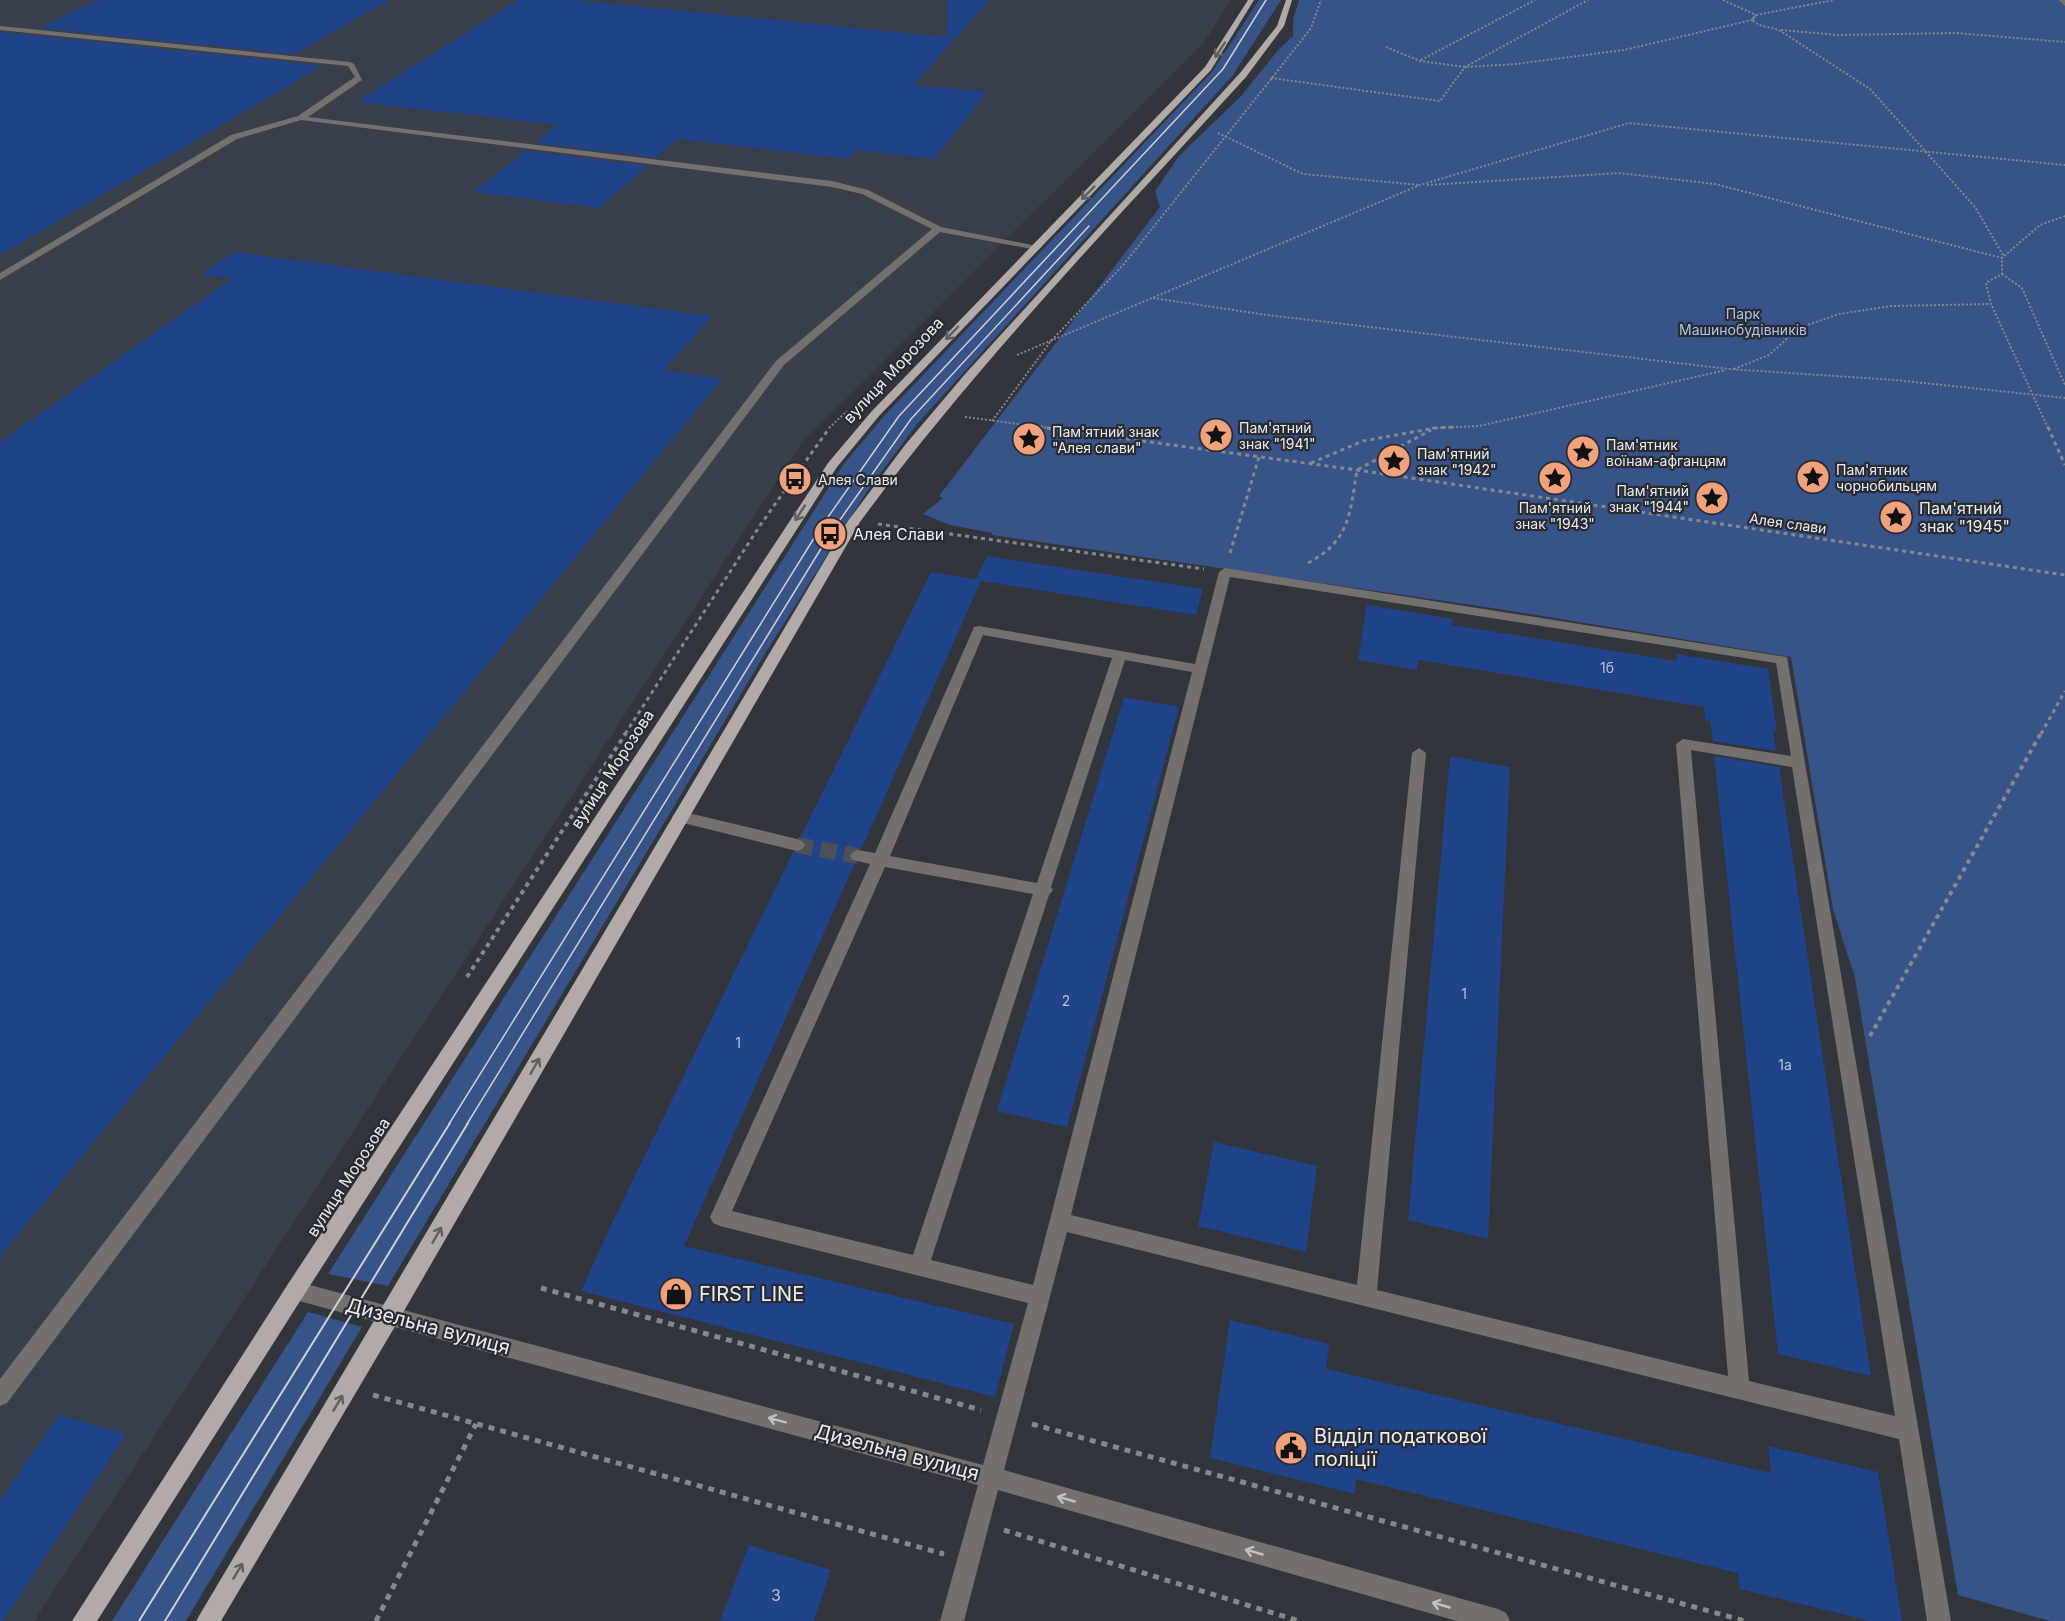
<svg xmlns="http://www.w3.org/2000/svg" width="2065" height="1621" font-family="Inter,sans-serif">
<rect width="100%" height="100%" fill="#32353c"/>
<path fill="#39404b" d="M 0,0 L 1231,0 L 1205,41 L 801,444 L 34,1621 L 0,1621 Z"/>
<path fill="#375387" d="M 1259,0 L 1281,0 L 1233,75 L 917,424 L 866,493 L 766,652 L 388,1286 L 328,1274 L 843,465 L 884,416 L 1212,72 Z
M 1299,0 L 2065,0 L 2065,1621 L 2050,1621 L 1958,1595 L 1855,978 L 1833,909 L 1791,657 L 1499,609 L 992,535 L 992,533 L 950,525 L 923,514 L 943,498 L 939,496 L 1160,207 L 1155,191 L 1179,156 L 1241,96 L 1279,49 L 1293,36 L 1293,19 Z
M 308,1312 L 362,1327 L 186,1621 L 112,1621 Z"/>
<path fill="#20438a" d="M 99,0 L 389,0 L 294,54 L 39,28 Z
M 518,0 L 572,0 L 947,37 L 948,0 L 989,0 L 913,85 L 987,92 L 935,159 L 856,150 L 848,159 L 677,139 L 656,157 L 536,143 L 558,125 L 357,102 Z
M 0,32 L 322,66 L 0,255 Z
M 526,151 L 647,166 L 599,208 L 473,192 Z
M 234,252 L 712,316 L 664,370 L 722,379 L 0,1256 L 0,442 L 233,278 L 202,274 Z
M 987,556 L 1203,589 L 1196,615 L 981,581 L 862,848 L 852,850 L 848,855 L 851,861 L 855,863 L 684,1246 L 1014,1324 L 995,1397 L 581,1291 L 610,1227 L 793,852 L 803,851 L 807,846 L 800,838 L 931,572 L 976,579 Z
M 1367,605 L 1453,619 L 1452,625 L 1677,661 L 1676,654 L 1768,669 L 1777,732 L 1773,731 L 1776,751 L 1713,741 L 1710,721 L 1705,720 L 1704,707 L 1418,660 L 1417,670 L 1358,660 Z
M 1124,697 L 1179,707 L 1067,1127 L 997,1111 Z
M 1450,756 L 1510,767 L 1488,1239 L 1408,1220 Z
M 1714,756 L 1779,767 L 1871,1376 L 1778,1354 Z
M 1214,1142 L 1317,1166 L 1306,1252 L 1198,1226 Z
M 1230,1320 L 1329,1344 L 1326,1369 L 1771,1473 L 1768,1446 L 1878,1472 L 1902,1621 L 1870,1621 L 1740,1589 L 1738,1573 L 1356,1479 L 1355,1494 L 1210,1458 Z
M 59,1415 L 126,1434 L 3,1621 L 0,1621 L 0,1500 Z
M 749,1545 L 831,1570 L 814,1621 L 720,1621 Z"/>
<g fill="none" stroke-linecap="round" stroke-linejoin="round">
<path stroke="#4e5057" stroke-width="16" stroke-dasharray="16 8" stroke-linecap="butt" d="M 797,845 L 858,856"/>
<path stroke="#85888d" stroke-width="2" stroke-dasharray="2 2" stroke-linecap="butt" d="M 1723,0 L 1756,15 L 1752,20 L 1759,25 L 1779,30 L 1870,89 L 1975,207 L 2003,255 L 2002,258 L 2040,225 L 2065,216
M 1781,30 L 1838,35 L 1956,33 L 2065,42
M 1386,47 L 1420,61 L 1465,67 L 1516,64 L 1624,50 L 1752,20 L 1756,15 L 1834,0
M 1421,60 L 1535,0
M 1271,78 L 1440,101 L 1465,67 L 1588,0
M 1218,133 L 1303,174 L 1419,185
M 1427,185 L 1619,173 L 1715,184 L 2002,258 L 2002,274 L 1986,283 L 1991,304 L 2048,428
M 2002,274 L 2022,288 L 2065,385
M 1153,298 L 1267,315 L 1729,369 L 1895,380 L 2065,398
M 1017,355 L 1420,185 L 1629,123 L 2065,165
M 1734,369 L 1769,355 L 1799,328 L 1839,314 L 1892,306 L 1991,304
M 965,417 L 1050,428
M 992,421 L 1051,341 L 1124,264 L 1272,78 L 1311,28 L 1321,0
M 829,428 L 847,411
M 1432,428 L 1479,426 L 1726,370"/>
<path stroke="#85888d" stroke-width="3" stroke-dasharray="4 4" stroke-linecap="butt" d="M 1039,427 L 1357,470 L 2065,575
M 2048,427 L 2065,465
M 1311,463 L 1363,441 L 1435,428 L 1457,427
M 878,524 L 1204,569
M 1230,553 L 1259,457
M 1308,563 C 1350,541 1350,513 1357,470 L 1431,430
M 625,734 L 761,524 L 830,427
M 2041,734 L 2065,691"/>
<path stroke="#85888d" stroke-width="4" stroke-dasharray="4.5 4.5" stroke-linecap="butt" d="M 467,977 L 626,733
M 1870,1036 L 2041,733"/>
<path stroke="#85888d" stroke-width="5" stroke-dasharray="6 6" stroke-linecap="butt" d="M 541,1288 L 981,1410
M 373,1395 L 944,1554
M 1032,1424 L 1745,1621
M 1004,1530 L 1299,1621
M 376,1621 L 476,1424"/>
<path fill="#74706e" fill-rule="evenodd" d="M 2059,0 L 2065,0 L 2065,6 Z
M 0,26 L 350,62 L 354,64 L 362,80 L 308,117 L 832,181 L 868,190 L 941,227 L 1042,247 L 1037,250 L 940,232 L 784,365 L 7,1403 L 0,1406 L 0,1379 L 776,361 L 932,229 L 862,194 L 832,187 L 301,120 L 237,139 L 0,280 L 0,273 L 231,135 L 298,116 L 355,77 L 348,66 L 0,30 Z
M 1225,568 L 1787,657 L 1951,1621 L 1927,1621 L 1899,1439 L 1067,1232 L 1004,1470 L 1498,1609 L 1506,1613 L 1510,1621 L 1457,1621 L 998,1490 L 964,1621 L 940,1621 L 978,1485 L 288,1298 L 285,1291 L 288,1284 L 295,1281 L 983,1465 L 1028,1303 L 720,1226 L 713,1223 L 710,1217 L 870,864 L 853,860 L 850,856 L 853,852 L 858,850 L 875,853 L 974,627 L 979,626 L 1195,664 L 1219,572 ZM 1230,577 L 1776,663 L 1791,756 L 1683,739 L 1676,744 L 1728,1376 L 1377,1290 L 1426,753 L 1419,748 L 1412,753 L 1357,1285 L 1071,1215 ZM 983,635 L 1112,658 L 1037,883 L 890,856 ZM 1125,660 L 1192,672 L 1033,1285 L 931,1260 L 1049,895 L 1053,890 L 1051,887 ZM 1691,750 L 1792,767 L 1895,1416 L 1749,1381 ZM 885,867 L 1033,894 L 913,1255 L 732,1211 Z
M 680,811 L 797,839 L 802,841 L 805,845 L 802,849 L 797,851 L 675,821 L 672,817 L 675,813 Z"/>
<path fill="#b1aaa6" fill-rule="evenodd" d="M 1248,0 L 1254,0 L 1211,70 L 879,416 L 837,467 L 302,1298 L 97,1621 L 72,1621 L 288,1284 L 828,463 L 871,412 L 1205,67 Z
M 1286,0 L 1292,0 L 1284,26 L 1246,77 C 1114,222 976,364 860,522 L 397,1323 L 221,1621 L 196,1621 L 848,521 L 905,445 L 966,373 L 1240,73 L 1277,26 Z"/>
<path stroke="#ced0d5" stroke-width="1.5" d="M 449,1124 L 821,527 L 899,416 L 1223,69 L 1266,0
M 467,1124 L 830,534 L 911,419 L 1089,226"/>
<path stroke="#ced0d5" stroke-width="2" d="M 139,1621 L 450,1123
M 165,1621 L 468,1123"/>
</g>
<defs><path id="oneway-shaft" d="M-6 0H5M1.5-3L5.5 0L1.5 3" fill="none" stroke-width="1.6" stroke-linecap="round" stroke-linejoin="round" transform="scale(1.5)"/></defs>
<g stroke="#5f5e60">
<use href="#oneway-shaft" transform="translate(1220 50) rotate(123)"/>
<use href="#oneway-shaft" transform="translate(1088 193) rotate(134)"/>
<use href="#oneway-shaft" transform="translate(952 333) rotate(134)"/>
<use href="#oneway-shaft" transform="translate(800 513) rotate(123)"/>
<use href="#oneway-shaft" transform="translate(535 1066) rotate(-60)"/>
<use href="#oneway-shaft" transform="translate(437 1235) rotate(-60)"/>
<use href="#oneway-shaft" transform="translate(338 1403) rotate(-59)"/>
<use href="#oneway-shaft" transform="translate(238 1571) rotate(-59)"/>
</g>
<g stroke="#c1c1c2">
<use href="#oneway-shaft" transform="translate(777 1420) rotate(-165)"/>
<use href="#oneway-shaft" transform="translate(1066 1499) rotate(-164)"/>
<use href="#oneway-shaft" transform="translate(1254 1552) rotate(-164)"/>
<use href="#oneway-shaft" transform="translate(1441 1605) rotate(-164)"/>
</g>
<defs>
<g id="sight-disc" transform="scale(1.725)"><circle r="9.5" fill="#f1a27b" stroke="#282b32"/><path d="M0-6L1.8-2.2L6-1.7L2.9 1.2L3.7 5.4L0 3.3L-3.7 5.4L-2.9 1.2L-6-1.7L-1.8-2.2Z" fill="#111"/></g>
<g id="bus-disc" transform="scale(1.725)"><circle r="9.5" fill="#f1a27b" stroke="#282b32"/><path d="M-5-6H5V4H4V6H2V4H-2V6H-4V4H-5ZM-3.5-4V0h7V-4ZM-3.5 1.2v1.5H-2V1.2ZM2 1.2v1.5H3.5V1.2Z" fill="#111"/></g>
<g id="shop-disc" transform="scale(1.725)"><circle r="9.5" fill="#f1a27b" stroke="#282b32"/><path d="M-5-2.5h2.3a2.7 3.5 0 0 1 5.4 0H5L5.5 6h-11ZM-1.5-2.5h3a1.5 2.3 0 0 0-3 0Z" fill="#111"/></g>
<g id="civic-disc" transform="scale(1.725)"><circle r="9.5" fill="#f1a27b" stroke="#282b32"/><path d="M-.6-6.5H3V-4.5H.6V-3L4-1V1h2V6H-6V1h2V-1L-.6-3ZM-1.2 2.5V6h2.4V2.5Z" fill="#111"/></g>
</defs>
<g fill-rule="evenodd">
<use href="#sight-disc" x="1216" y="435"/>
<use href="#sight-disc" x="1029" y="439"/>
<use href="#sight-disc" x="1583" y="452"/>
<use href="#sight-disc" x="1394" y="461"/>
<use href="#sight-disc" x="1813" y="477"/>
<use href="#sight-disc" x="1555" y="478"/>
<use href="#bus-disc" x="795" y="479"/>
<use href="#sight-disc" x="1712" y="498"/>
<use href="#sight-disc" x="1896" y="517"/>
<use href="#bus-disc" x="830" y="534"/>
<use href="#shop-disc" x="676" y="1294"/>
<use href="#civic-disc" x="1291" y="1448"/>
</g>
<g text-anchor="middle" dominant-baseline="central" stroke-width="4.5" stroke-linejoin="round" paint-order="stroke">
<g font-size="14" fill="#aec4ed" stroke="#282b32">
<text x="1743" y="313">Парк<tspan x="1743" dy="16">Машинобудівників</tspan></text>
</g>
<g font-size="14" fill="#eaecf0" stroke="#282b32" text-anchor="start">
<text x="1239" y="427">Пам'ятний<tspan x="1239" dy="16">знак "1941"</tspan></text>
<text x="1052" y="431">Пам'ятний знак<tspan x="1052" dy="16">"Алея слави"</tspan></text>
<text x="1606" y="444">Пам'ятник<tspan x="1606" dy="16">воїнам-афганцям</tspan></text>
<text x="1417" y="453">Пам'ятний<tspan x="1417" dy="16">знак "1942"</tspan></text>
<text x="1836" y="469">Пам'ятник<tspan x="1836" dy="16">чорнобильцям</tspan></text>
<text x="818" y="479">Aлея Слави</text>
<text x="1689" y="490" text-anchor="end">Пам'ятний<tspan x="1689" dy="16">знак "1944"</tspan></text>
<text x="1555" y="507" text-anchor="middle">Пам'ятний<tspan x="1555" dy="16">знак "1943"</tspan></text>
</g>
<g font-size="14" fill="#eaecf0" stroke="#282b32">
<text transform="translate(1788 523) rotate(8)">Алея слави</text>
</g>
<g font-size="14" fill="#b8c2d6">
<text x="1607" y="667">1б</text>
<text x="1464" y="993">1</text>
<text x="1066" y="1000">2</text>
<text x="738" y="1042">1</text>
<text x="1785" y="1064">1а</text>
</g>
<g font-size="16" fill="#eaecf0" stroke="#282b32">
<text transform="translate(893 370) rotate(-47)">вулиця Морозова</text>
<text transform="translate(612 769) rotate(-57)">вулиця Морозова</text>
<text transform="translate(348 1177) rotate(-57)">вулиця Морозова</text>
</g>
<g font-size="16" fill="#eaecf0" stroke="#282b32" text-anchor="start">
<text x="1919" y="508">Пам'ятний<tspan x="1919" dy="18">знак "1945"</tspan></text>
<text x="853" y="534">Алея Слави</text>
</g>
<g font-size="16" fill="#b8c2d6">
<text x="776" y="1595">3</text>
</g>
<g font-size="20" fill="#eaecf0" stroke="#282b32" text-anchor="start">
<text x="699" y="1294">FIRST LINE</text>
<text x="1314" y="1436">Відділ податкової<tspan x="1314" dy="23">поліції</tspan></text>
</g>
<g font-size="20" fill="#eaecf0" stroke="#282b32">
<text transform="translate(428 1326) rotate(15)">Дизельна вулиця</text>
<text transform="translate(897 1452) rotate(15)">Дизельна вулиця</text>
</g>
</g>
</svg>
